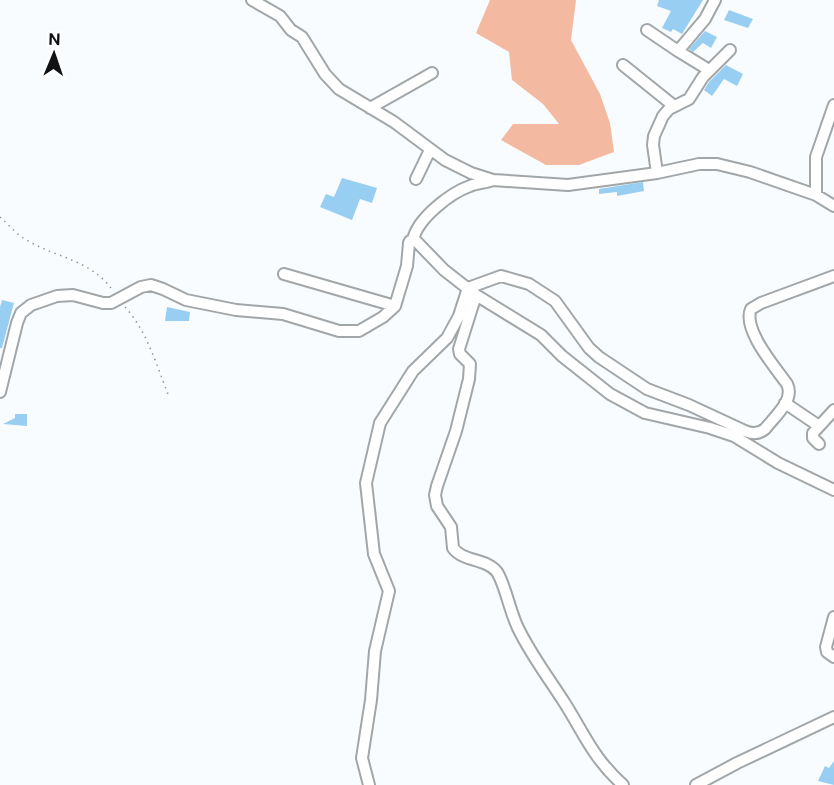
<svg xmlns="http://www.w3.org/2000/svg" width="834" height="785" font-family="'Public Sans',sans-serif">
<rect width="100%" height="100%" fill="#f9fcfe"/>
<path fill="#f4baa1" d="M 490,0 L 576,0 L 571,40 L 600,94 L 610,123 L 614,152 L 579,165 L 546,165 L 501,140 L 513,124 L 559,124 L 543,104 L 512,80 L 509,52 L 476,33 Z"/>
<path fill="#99cef3" d="M 659,0 L 703,0 L 682,34 L 673,29 L 671,32 L 662,28 L 671,11 L 657,6 Z
M 729,10 L 753,19 L 748,28 L 724,20 Z
M 705,31 L 717,37 L 711,48 L 703,43 L 693,52 L 689,49 Z
M 726,65 L 743,74 L 737,86 L 724,79 L 712,96 L 704,90 L 709,82 Z
M 342,178 L 377,188 L 372,203 L 360,199 L 352,220 L 320,207 L 326,194 L 334,197 Z
M 643,182 L 644,191 L 617,196 L 617,192 L 599,194 L 599,189 Z
M 2,300 L 14,303 L 2,348 L 0,348 L 0,307 Z
M 167,307 L 190,312 L 189,321 L 165,321 Z
M 15,414 L 27,414 L 27,426 L 3,424 L 15,418 Z
M 834,761 L 834,785 L 818,781 L 825,766 L 829,768 Z"/>
<g fill="none" stroke-linecap="round" stroke-linejoin="round">
<g stroke="#a1a6a9" stroke-width="14">
<path id="minor" d="M 252,0 L 280,16 L 291,30 L 302,37 L 325,74 L 339,89 L 394,122 L 445,160 L 471,173 L 493,180 L 568,185 L 657,173 L 699,164 L 717,164 L 750,172 L 816,195 L 834,206
M 647,30 L 678,51
M 623,65 L 674,106
M 709,70 L 678,51 L 705,19 L 715,0
M 370,108 L 432,73
M 657,173 L 653,145 L 654,136 L 663,116 L 669,109 L 689,99 L 703,77 L 730,50
M 416,179 L 430,150
M 816,195 L 816,157 L 834,105
M 413,240 C 417,219 450,193 470,186 C 477,183 485,183 493,180
M 284,274 L 395,306
M 476,295 L 541,335 L 562,356 L 610,394 L 645,413 L 710,428 L 734,436 L 778,463 L 834,490
M 0,392 L 17,323 L 21,313 L 31,305 L 57,296 L 73,295 L 103,303 L 111,303 L 141,287 L 151,285 L 163,289 L 186,300 L 236,310 L 283,314 L 339,331 L 359,331 L 383,317 L 395,306 L 407,266 L 409,243 L 410,241 L 416,241 L 444,270 L 476,295 L 459,349 L 460,354 L 470,364 L 469,379 L 456,431 L 437,486 L 435,495 L 437,506 L 451,527 L 453,548 C 463,562 486,558 497,572 C 505,584 510,612 518,628 C 531,655 548,677 564,702 C 585,735 593,758 623,785
M 785,403 L 819,426
M 819,444 L 813,438 L 813,433 L 834,410
M 834,617 L 826,647 L 827,652 L 834,657
M 369,785 L 362,758 L 371,700 L 375,651 L 389,591 L 374,554 L 366,483 L 380,423 L 413,371 L 447,338 L 459,316 L 468,288 L 501,276 L 529,284 L 555,301 L 589,348 L 599,357 L 647,389 L 689,405 L 745,431 C 752,434 759,434 765,429 C 775,416 795,400 787,384 C 775,367 742,329 751,309 L 761,303 L 834,276
M 696,785 L 737,763 L 834,717"/>
</g>
<path stroke="#939597" stroke-width="1.5" stroke-dasharray="1.5 4.5" stroke-linecap="butt" d="M 0,217 C 8,224 16,234 25,239 C 55,258 91,259 113,291
M 125,307 C 147,331 156,364 168,394"/>
<use href="#minor" stroke="#fff" stroke-width="10"/>
</g>
<g transform="translate(54 54) rotate(2)" stroke="#ffffff" stroke-width="4.5" paint-order="stroke">
<path d="M0-4.5L10 22L0 15L-10 22Z" fill="#111214"/>
<text y="-9" font-size="16" font-weight="bold" text-anchor="middle" fill="#111214">N</text>
</g>
</svg>
